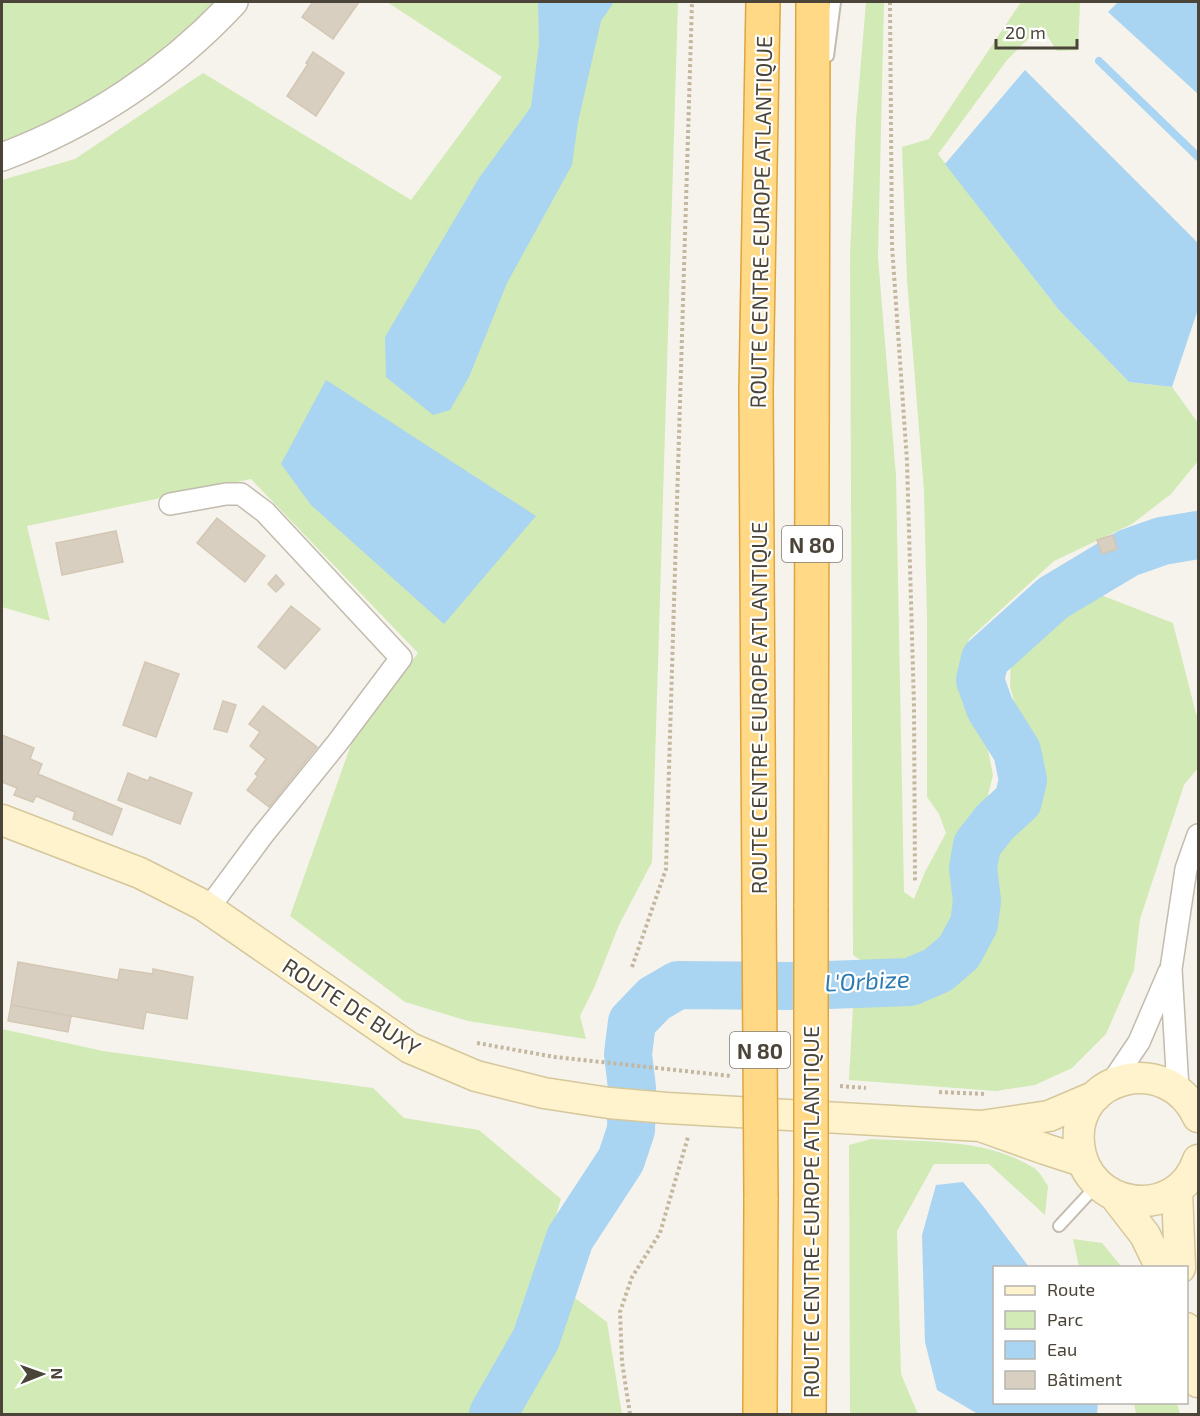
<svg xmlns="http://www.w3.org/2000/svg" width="1200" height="1416" font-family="'Exo 2',sans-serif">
<rect width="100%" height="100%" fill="#f6f3ec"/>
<path fill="#d2eab5" d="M 2,2 L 226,2 L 149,73 L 2,152 Z
M 387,2 L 678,2 L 652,862 L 619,925 L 594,988 L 580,1016 L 586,1039 L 468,1021 L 405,1002 L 290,916 L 353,739 L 418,653 L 251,479 L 27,526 L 50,621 L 2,607 L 2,180 L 75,159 L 203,73 L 411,200 L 502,77 Z
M 866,2 L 884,2 L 878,257 L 896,476 L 904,892 L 914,899 L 925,872 L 946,833 L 939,814 L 927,797 L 927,618 L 924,491 L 907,280 L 902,147 L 929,139 L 1021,2 L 1080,2 L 1078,50 L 1057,51 L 1041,26 L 1007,60 L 938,154 L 1059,310 L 1129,382 L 1172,387 L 1198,423 L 1198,461 L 1171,494 L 1132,524 L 1054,561 L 969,639 L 962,671 L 967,699 L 984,730 L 993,775 L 986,803 L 961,856 L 960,914 L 957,932 L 940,954 L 914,967 L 875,970 L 853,955 L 850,255 L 856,121 Z
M 1101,595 L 1173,623 L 1196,714 L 1198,715 L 1198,768 L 1184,785 L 1140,919 L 1134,970 L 1106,1034 L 1072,1068 L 1035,1085 L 996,1091 L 849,1080 L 853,1007 L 947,988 L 974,965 L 983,946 L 988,910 L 987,873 L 998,848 L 1032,811 L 1038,777 L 1033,746 L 1019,719 L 1010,686 L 1011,654 L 1040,628 L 1065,612 Z
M 2,1029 L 103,1051 L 373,1088 L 404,1118 L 479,1130 L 561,1199 L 527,1310 L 475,1414 L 2,1414 Z
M 871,1139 C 924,1142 987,1138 1034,1168 C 1040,1172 1044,1180 1048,1186 L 1045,1215 L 989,1164 L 934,1164 L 897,1231 L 901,1374 L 917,1412 L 920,1414 L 850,1414 L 849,1145 Z
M 1073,1239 L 1102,1243 L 1122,1267 L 1079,1267 Z
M 575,1298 L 607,1322 L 622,1414 L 507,1414 C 527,1374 557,1339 575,1298 Z
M 1134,1403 L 1177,1403 L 1180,1414 L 1136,1414 Z"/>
<path fill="#a9d4f2" d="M 538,2 L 614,2 L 601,21 L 578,122 L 572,165 L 507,283 L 469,377 L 450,410 L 433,415 L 386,377 L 385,337 L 479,178 L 531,107 L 539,44 Z
M 1118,2 L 1198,2 L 1198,94 L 1108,12 Z
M 1025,70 L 1198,243 L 1198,309 L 1172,387 L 1129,382 L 1059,310 L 945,164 Z
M 326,380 L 536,516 L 444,624 L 311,505 L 281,464 Z
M 963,1182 L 983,1206 L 1029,1267 L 994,1268 L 994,1402 L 1098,1403 L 1097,1414 L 978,1414 L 937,1390 L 925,1342 L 922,1235 L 936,1185 Z"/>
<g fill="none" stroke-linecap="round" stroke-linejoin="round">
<path stroke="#a9d4f2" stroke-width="8" d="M 1099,61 L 1198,157"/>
<path stroke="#a9d4f2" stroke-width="48" d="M 493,1414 L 536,1339 L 570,1238 L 621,1160 L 631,1130 L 632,1088 L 628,1054 L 632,1022 L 654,999 L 678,985 L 800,986 L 910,982 L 938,970 L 959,952 L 974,924 L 977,901 L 973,868 L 977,845 L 995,822 L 1018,801 L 1023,780 L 1017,751 L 990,708 L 980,680 L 985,659 L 1053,598 L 1128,553 L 1162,541 L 1198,535"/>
</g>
<path fill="#d8cfc1" stroke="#d3c7b4" stroke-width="1.5" d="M 313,2 L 359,2 L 333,39 L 302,17 Z
M 313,52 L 344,73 L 316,116 L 287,96 L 308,64 L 306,63 Z
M 217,518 L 265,556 L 245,582 L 197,543 Z
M 116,531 L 123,562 L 62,575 L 56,543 Z
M 1113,535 L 1117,549 L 1102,554 L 1097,540 Z
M 276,575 L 284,584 L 276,592 L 268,584 Z
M 291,606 L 320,629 L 285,669 L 258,647 Z
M 145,662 L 179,674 L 156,737 L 123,725 Z
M 223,701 L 236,705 L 227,732 L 214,729 Z
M 263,706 L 317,747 L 269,807 L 247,790 L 258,776 L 255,774 L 266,759 L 250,746 L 260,732 L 249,724 Z
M 2,735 L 34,748 L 30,759 L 42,764 L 38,774 L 122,809 L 112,835 L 73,819 L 75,812 L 36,796 L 33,802 L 14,795 L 17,788 L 2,782 Z
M 128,773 L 148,781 L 150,777 L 192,793 L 180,824 L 118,800 Z
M 18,962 L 118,980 L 120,969 L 153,974 L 153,969 L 193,977 L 187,1019 L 146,1012 L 143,1029 L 11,1005 Z
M 11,1005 L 71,1016 L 68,1032 L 8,1021 Z"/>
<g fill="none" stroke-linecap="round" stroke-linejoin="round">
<g stroke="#c2bbae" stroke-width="14">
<path id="service" d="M 828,56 L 835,2
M 1059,1226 L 1097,1185"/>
</g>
<g stroke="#c2bbae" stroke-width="24">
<path id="minor" d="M 170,504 L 226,494 L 241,494 L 265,512 L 401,658 L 338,742 L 262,836 L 208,909
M 1110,1085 L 1139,1042 L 1169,972
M 1178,1089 L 1171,969 L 1186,869 L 1198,835"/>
</g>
<g stroke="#c2bbae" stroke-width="30">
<path id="tertiary" d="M 2,157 C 90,124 170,71 234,2"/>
</g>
<g stroke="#d6c79b" stroke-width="33">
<path id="secondary" d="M 2,820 L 140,873 L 203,905 L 410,1048 L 476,1076 L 544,1093 L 609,1103 L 667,1108 L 981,1126 L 1049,1116 L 1096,1096
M 1198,1117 C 1168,1051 1072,1075 1079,1144 C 1085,1210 1177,1223 1198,1160
M 983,1127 L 1045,1149 L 1082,1161
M 1177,1190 L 1180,1268
M 1114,1195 L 1145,1235 L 1161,1268
M 1186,1328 L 1198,1382"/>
</g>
<g stroke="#e0a43c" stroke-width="36">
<path id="trunk" d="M 759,903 L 756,390 L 763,2
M 811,907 L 813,2
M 760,1414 L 761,1198
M 809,1414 L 811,1181"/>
</g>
<path stroke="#c4b79f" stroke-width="4" stroke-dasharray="3 3" stroke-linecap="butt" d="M 890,2 L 892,246 L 907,461 L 914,706 L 915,883
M 632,967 L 666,869 L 692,2
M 477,1043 L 555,1057 L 731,1076
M 840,1086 L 866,1088
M 939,1092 L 985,1094
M 630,1414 L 622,1362 L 620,1312 L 632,1277 L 660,1233 L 688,1137"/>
<use href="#service" stroke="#fff" stroke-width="10"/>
<use href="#minor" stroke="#fff" stroke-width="21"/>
<use href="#tertiary" stroke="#fff" stroke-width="27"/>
<use href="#secondary" stroke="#fff3cd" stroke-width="30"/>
<use href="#trunk" stroke="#ffd985" stroke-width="33"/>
<g stroke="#e0a43c" stroke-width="36" stroke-linecap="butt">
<path id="trunk-bridge" d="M 759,903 L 761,1198
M 811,1181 L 811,907"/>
</g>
<use href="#trunk-bridge" stroke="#ffd985" stroke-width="33"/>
</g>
<g text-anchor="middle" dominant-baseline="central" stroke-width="4.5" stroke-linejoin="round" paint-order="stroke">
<g fill="#fff" stroke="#817c74" stroke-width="1.5">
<rect x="782" y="526" width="60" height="36" rx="4.5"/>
<rect x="730" y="1032" width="60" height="36" rx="4.5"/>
</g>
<g font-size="21" font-weight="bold" fill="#4b4439">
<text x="812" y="544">N 80</text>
<text x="760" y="1050">N 80</text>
</g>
<g font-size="22" fill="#4b4439" stroke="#fff">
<text transform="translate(760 222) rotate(-89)">ROUTE CENTRE-EUROPE ATLANTIQUE</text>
<text transform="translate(758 708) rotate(-90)">ROUTE CENTRE-EUROPE ATLANTIQUE</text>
<text transform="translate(352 1006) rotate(33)">ROUTE DE BUXY</text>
<text transform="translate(810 1212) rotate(-90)">ROUTE CENTRE-EUROPE ATLANTIQUE</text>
</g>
<g font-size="24" font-style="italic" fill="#2e7ab2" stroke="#fff">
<text transform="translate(867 980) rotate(-3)">L'Orbize</text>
</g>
</g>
<rect width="1200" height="1416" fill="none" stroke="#4b4439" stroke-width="6"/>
<rect x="993" y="1266" width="195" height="138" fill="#ffffff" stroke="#b7b4b0" stroke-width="1.5"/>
<rect x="1005" y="1286" width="30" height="9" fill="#fff3cd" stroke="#b7b4b0" stroke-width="1.5"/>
<text x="1047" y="1296" font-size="18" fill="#4b4439">Route</text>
<rect x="1005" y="1311" width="30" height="18" fill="#d2eab5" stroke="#b7b4b0" stroke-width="1.5"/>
<text x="1047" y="1326" font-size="18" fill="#4b4439">Parc</text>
<rect x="1005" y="1341" width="30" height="18" fill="#a9d4f2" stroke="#b7b4b0" stroke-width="1.5"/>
<text x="1047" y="1356" font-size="18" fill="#4b4439">Eau</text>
<rect x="1005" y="1371" width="30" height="18" fill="#d8cfc1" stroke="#b7b4b0" stroke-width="1.5"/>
<text x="1047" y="1386" font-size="18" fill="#4b4439">Bâtiment</text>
<g transform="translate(42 1374) rotate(89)" stroke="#ffffff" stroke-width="4.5" paint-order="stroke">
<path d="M0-4.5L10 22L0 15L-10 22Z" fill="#4b4439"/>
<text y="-9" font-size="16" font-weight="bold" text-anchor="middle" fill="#4b4439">N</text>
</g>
<path d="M996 39v9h81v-9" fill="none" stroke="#4b4439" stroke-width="3"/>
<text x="1005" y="39" font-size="18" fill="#4b4439" stroke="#ffffff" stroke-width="4.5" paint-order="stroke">20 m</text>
</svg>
